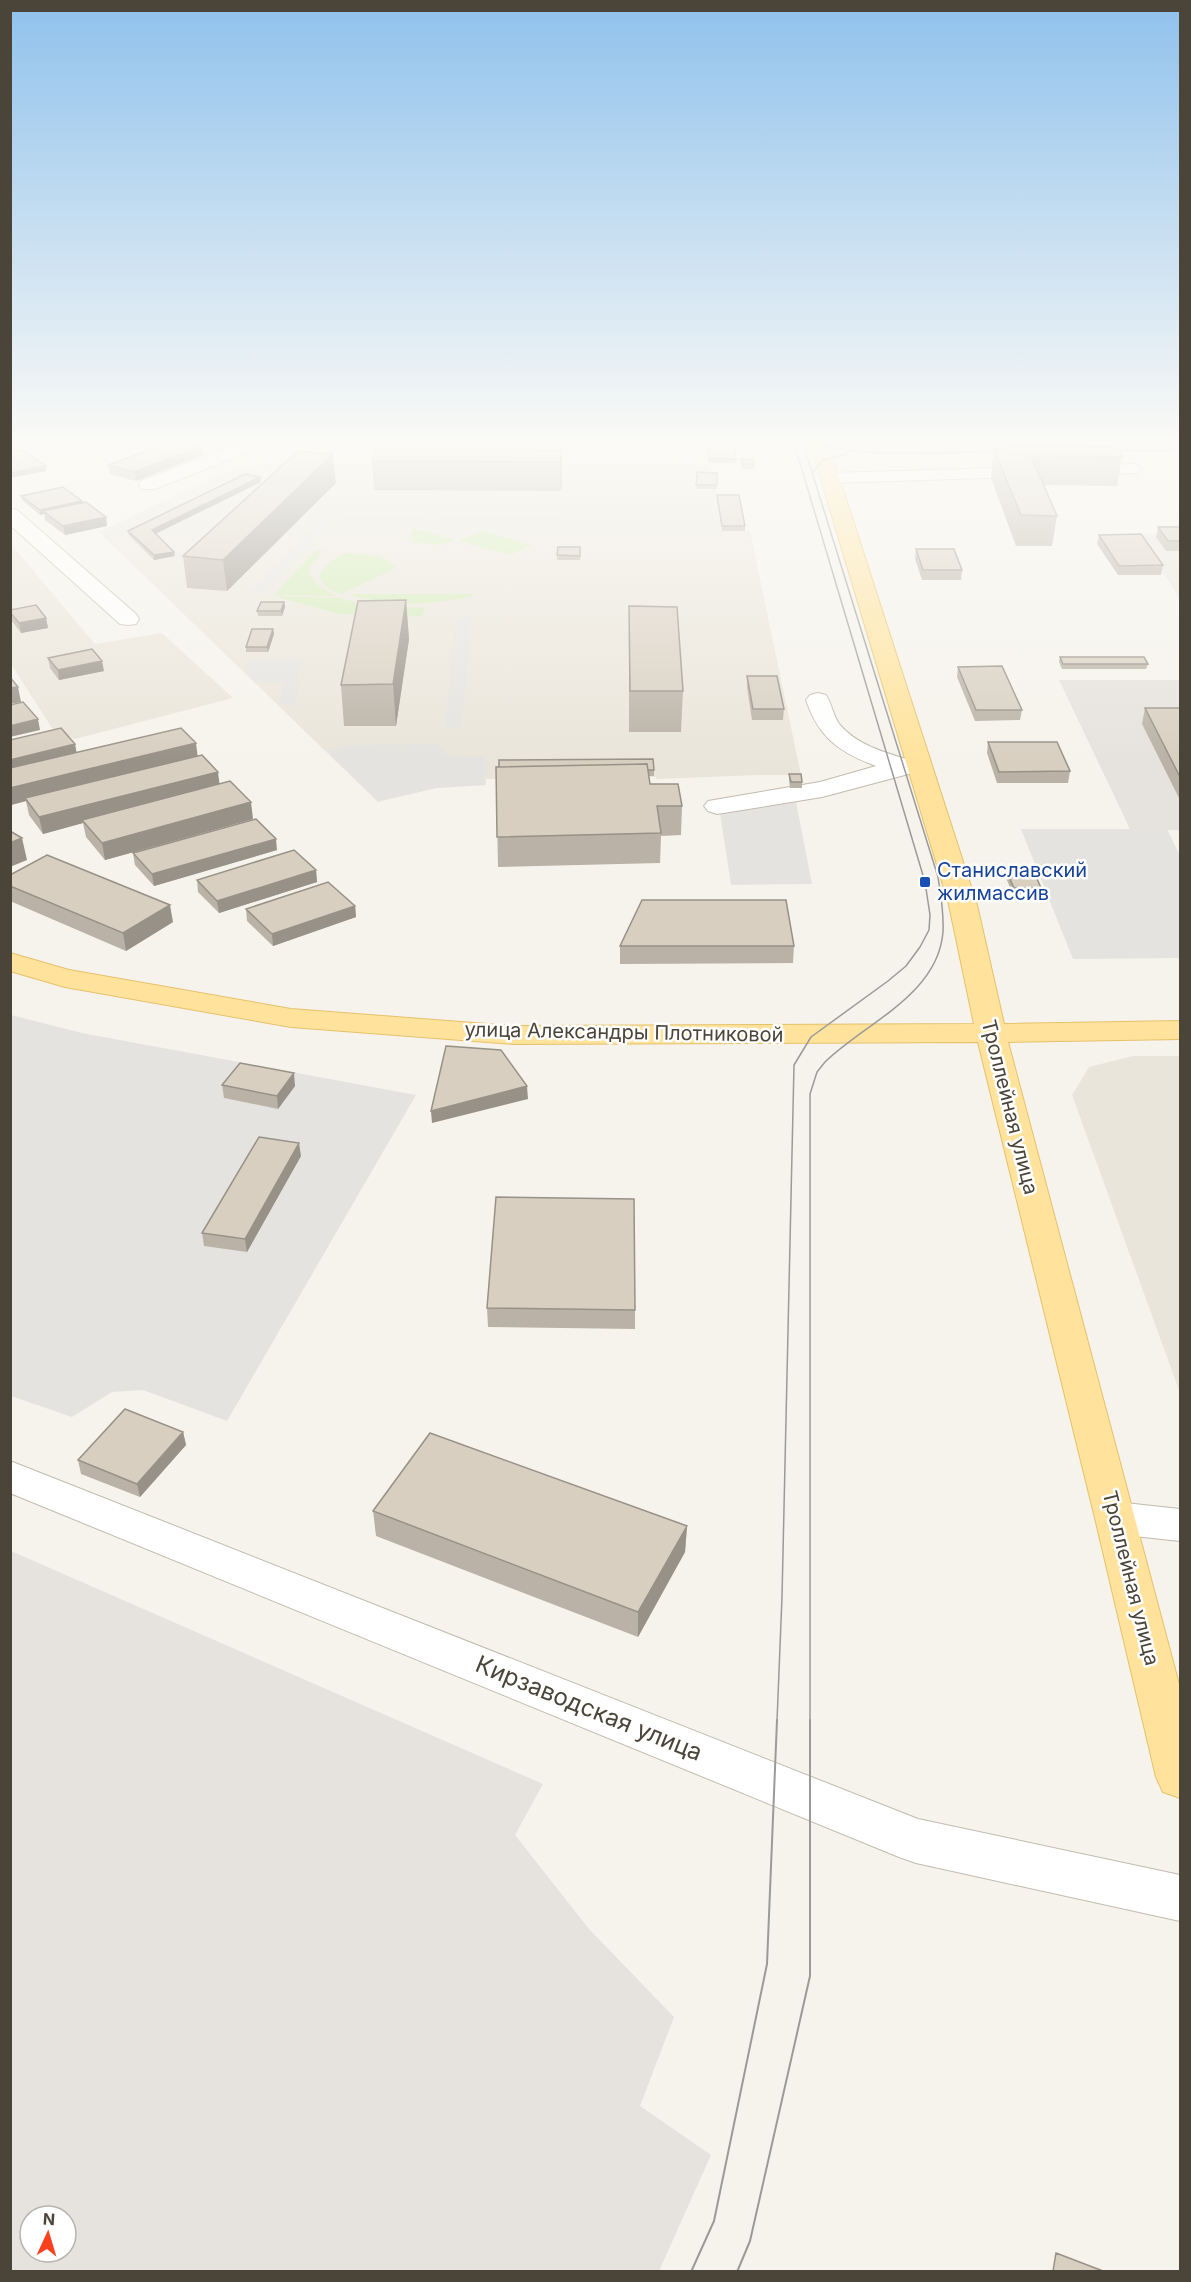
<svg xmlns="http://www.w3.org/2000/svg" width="1191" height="2282" font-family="Inter,sans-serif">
<rect width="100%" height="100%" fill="#f6f3ec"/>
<path fill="#eae5da" d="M 276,463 L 710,464 L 712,474 L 694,474 L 695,490 L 716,490 L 722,531 L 750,531 L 801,775 L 760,775 L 656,779 L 656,777 L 486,779 L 486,785 L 436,788 L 378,802 L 99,532 L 228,471 L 253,465 Z
M 1180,533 L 1180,599 L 1139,534 Z
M 10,543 L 95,644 L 162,633 L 233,698 L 75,739 L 54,731 L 11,664 Z
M 1133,1056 L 1180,1056 L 1180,1393 L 1072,1095 L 1089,1067 Z"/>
<path fill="#e6e2dd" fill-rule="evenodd" d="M 1059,680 L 1180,680 L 1180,830 L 1131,831 Z
M 11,1551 L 543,1784 L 515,1835 L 589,1929 L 674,2017 L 640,2106 L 711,2155 L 659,2271 L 11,2271 ZM 30,2216 L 66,2216 L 66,2252 L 30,2252 Z"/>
<path fill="#d2eab5" d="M 412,528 L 454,540 L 441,545 L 411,542 Z
M 481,531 L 532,545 L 510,555 L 459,541 Z
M 316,550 L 323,551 L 310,567 L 309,574 L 319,586 L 336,596 L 274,595 Z
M 346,553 L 381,556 L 396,568 L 341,594 C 306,581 321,565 346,553 Z
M 353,594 L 473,594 L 473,596 C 433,605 393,606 353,596 Z
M 273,596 L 338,598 L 371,605 L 424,608 L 422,616 L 340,614 Z"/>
<path fill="#e5e3e0" d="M 442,501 L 557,501 L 556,510 L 440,510 Z
M 355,504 L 426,504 L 425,510 L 353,509 Z
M 347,515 L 424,515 L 423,521 L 345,520 Z
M 439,517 L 559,517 L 558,523 L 438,522 Z
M 321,520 L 335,522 L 266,594 L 250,592 Z
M 456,617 L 471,617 L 462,727 L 445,728 Z
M 248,660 L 302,660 L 297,682 L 300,682 L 295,705 L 278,705 L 284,682 L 255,682 L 245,670 Z
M 438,744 L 451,757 L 485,757 L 484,785 L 436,788 L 378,801 L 327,751 L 343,745 Z
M 796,802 L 812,884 L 731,885 L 720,813 Z
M 1021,829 L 1167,829 L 1180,856 L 1180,958 L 1073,959 Z
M 11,1015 L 82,1033 L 416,1095 L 227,1421 L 143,1390 L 112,1392 L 72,1417 L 11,1396 Z"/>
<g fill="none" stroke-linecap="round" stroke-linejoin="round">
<g stroke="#c2bbae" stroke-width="2">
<path id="minor" d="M 240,443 L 264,443 L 261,447 L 155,489 L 141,489 L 139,485 L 141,481 Z
M 1132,464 L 1138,465 L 1141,469 L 1138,473 L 830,483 L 824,482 L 821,478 L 824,474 L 830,473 Z
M 10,508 L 17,510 L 136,614 L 139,619 L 136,624 L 128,625 L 120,624 L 10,525 Z
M 818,693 L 826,695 C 832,704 833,716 840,725 C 859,747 890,754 916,762 L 919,767 L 916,772 L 822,797 L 717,814 L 708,811 L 704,806 L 708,801 L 820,782 L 876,766 C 839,752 819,738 806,700 L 810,695 Z
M 10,1461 L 918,1819 L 1180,1875 L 1180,1921 L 916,1863 L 899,1857 L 10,1493 Z
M 1116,1502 L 1180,1509 L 1180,1541 L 1116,1534 L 1101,1529 L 1095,1518 L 1101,1507 Z"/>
</g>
<g stroke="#e6c16a" stroke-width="2">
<path id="major" d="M 810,443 L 828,443 L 977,905 L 1004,1024 L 1180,1021 L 1180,1039 L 1008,1042 L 1180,1688 L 1180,1798 L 1163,1792 L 1156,1777 L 1095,1518 L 978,1042 L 513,1044 L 291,1027 L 65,987 L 10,971 L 10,953 L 69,970 L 291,1009 L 513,1026 L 974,1024 L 949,905 Z"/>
</g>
<use href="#minor" fill="#fff" fill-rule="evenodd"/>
<use href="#major" fill="#ffe39c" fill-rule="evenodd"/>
<path stroke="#9a9a9a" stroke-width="1.5" d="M 803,443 L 938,877 C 941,895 944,913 943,932 C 938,995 865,1023 825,1062 L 817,1072 L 810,1094 L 810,1721
M 812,443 C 871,460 948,451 1010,451
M 1103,451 L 1180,450
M 814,471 L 823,460 L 847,454
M 777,1721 L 782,1597 L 794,1065 L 811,1037 L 888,981 L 906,966 L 920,947 L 929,930 L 930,915 L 925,882 L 794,443"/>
<path stroke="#9a9a9a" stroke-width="2" d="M 691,2272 L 714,2221 L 767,1964 L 777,1720
M 737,2272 L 750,2241 L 810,1976 L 810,1720"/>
</g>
<path fill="#bab2a6" d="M 708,443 L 736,459 L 735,463 L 708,463 Z
M 202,446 L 203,455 L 136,481 L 110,474 L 108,465 Z
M 1005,446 L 1122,457 L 1117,486 L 1044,485 L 1057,516 L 1052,546 L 1016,546 L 991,478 L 994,449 L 1004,449 Z
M 562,450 L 562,479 L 561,491 L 374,490 L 372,461 Z
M 741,459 L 754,464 L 754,469 L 742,469 Z
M 697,472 L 717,473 L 717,489 L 696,489 Z
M 260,477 L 261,482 L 155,534 L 175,556 L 154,560 L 129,535 L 128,531 Z
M 336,483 L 227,591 L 187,588 L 183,556 Z
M 717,495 L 745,526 L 745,531 L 722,531 L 717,499 Z
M 21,496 L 82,501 L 82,503 L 106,517 L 107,526 L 65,535 L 45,520 L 44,514 L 40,515 L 22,500 Z
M 1158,527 L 1180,527 L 1180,551 L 1166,551 L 1156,537 Z
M 1099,535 L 1163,565 L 1161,575 L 1118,575 L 1097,544 Z
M 558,547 L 580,547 L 580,560 L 557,560 Z
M 916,549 L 962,570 L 961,580 L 922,580 L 915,559 Z
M 406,600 L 409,639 L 396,726 L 344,726 L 341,685 Z
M 284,602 L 285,607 L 282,616 L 258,616 L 257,611 Z
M 629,606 L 683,691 L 681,732 L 629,732 Z
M 10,610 L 46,618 L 48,628 L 21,633 L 11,620 Z
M 273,629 L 274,634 L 268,652 L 246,652 L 246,647 Z
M 1060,657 L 1148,664 L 1146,669 L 1062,669 L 1059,662 Z
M 48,658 L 104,671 L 59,680 L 50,668 Z
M 958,667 L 1022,710 L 1020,720 L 975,721 L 957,677 Z
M 747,676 L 784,709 L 783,720 L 752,720 L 747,687 Z
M 1145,708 L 1180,708 L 1180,800 L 1142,724 Z
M 10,740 L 75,744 L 76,753 L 198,756 L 219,784 L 253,819 L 105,860 L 86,837 L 83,823 L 43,834 L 29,815 L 26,801 L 11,805 Z
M 988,742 L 1070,771 L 1068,783 L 997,783 L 987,753 Z
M 496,767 L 654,770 L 654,776 L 649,776 L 650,784 L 682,806 L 681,835 L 661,836 L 660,863 L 498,867 Z
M 789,774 L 802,782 L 802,788 L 790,788 L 789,780 Z
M 277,850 L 154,886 L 135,865 L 133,853 Z
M 316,870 L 317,882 L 219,913 L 198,892 L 197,880 Z
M 1007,872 L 1041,888 L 1040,894 L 1013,894 L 1006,878 Z
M 10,875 L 173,922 L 126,951 L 10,901 Z
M 355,906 L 356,917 L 273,946 L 247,921 L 246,909 Z
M 620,946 L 794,946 L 793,963 L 620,964 Z
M 222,1085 L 295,1086 L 278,1109 L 224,1098 Z
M 301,1156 L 247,1252 L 204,1246 L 202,1233 Z
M 487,1308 L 635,1310 L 635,1329 L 488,1327 Z
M 183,1432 L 186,1445 L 140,1497 L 81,1474 L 78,1460 Z
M 373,1511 L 687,1526 L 685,1552 L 638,1637 L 376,1536 Z"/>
<path fill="#979187" d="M 202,446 L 203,455 L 136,481 L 134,472 Z
M 562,450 L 562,479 L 561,491 L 560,462 Z
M 333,454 L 336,483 L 227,591 L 223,560 Z
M 46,466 L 46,471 L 10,478 L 10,473 Z
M 260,477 L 261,482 L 153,535 L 152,530 Z
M 82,501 L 83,506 L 43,511 L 44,514 L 40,515 L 40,510 Z
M 106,517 L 107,526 L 65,535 L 63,526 Z
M 174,552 L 175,556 L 154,560 L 154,555 Z
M 406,600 L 409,639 L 396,726 L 393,684 Z
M 284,602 L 285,607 L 282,616 L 281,611 Z
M 46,618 L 48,628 L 21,633 L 19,623 Z
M 273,629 L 274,634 L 268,652 L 267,647 Z
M 102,661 L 104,671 L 59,680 L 58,670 Z
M 18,687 L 21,702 L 10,704 L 10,688 Z
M 38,719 L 40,730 L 10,737 L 10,726 Z
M 196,743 L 198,759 L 25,798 L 26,801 L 11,805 L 10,788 Z
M 75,744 L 77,755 L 10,771 L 10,760 Z
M 218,772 L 220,788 L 82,820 L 83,823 L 43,834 L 39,817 Z
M 251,802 L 253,819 L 105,860 L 102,843 Z
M 22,838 L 27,860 L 10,867 L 10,843 Z
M 276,839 L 277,850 L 154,886 L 152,874 Z
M 316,870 L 317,882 L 219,913 L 217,901 Z
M 170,905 L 173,922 L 126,951 L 123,933 Z
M 355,906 L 356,917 L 273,946 L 272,934 Z
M 294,1073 L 295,1086 L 278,1109 L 277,1096 Z
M 527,1086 L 528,1099 L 432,1123 L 431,1111 Z
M 299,1143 L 301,1156 L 247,1252 L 245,1239 Z
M 183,1432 L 186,1445 L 140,1497 L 137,1484 Z
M 687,1526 L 685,1552 L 638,1637 L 638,1612 Z"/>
<path fill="#d8cfc1" stroke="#979187" stroke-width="1.5" d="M 168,443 L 188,443 L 202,446 L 134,472 L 108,465 Z
M 708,443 L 735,443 L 736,459 L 708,458 Z
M 1005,446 L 1116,447 L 1122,457 L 1031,456 L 1057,516 L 1021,515 L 994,449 L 1007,449 Z
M 376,449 L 562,450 L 560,462 L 372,461 Z
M 23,450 L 46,466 L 10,473 L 10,452 Z
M 298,451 L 333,454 L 223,560 L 183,556 Z
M 741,459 L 754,460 L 754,464 L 742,464 Z
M 697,472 L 717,473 L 717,485 L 696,485 Z
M 245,474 L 260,477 L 152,530 L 174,552 L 154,555 L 128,531 Z
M 63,487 L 82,501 L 40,510 L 21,496 Z
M 717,495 L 739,495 L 745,526 L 722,526 Z
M 86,502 L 106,517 L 63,526 L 43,511 Z
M 1158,527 L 1180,527 L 1180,541 L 1168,541 Z
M 1141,534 L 1163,565 L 1119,566 L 1099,535 Z
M 558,547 L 580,547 L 580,556 L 557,555 Z
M 916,549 L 954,549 L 962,570 L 923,570 Z
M 406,600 L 393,684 L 341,685 L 358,601 Z
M 261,602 L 284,602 L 281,611 L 257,611 Z
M 36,605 L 46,618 L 19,623 L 10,612 L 10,610 Z
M 629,606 L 677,607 L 683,691 L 630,691 Z
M 252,629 L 273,629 L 267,647 L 246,647 Z
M 92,649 L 102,661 L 58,670 L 48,658 Z
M 1060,657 L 1144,657 L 1148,664 L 1063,664 Z
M 1002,666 L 1022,710 L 976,710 L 958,667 Z
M 747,676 L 777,676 L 784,709 L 753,709 Z
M 10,677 L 18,687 L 10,688 Z
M 23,702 L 38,719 L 10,726 L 10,705 Z
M 1145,708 L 1180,708 L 1180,777 Z
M 61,728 L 75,744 L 10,760 L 10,740 Z
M 181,728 L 196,743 L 10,788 L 10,768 Z
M 988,742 L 1057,742 L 1070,771 L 999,772 Z
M 202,755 L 218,772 L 39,817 L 25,798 Z
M 653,759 L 654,770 L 648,770 L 647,764 L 499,767 L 499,760 Z
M 647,764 L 650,784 L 678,784 L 682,806 L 657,806 L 661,833 L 497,837 L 496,767 Z
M 789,774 L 801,774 L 802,782 L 791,782 Z
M 230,781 L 251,802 L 102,843 L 82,820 Z
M 256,819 L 276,839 L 152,874 L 133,853 Z
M 10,831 L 22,838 L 10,843 Z
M 294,850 L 316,870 L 217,901 L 197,880 Z
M 47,855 L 170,905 L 123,933 L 10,886 L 10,875 Z
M 1007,872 L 1034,872 L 1041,888 L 1014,888 Z
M 328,882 L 355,906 L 272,934 L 246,909 Z
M 642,900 L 786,900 L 794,946 L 620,946 Z
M 446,1046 L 501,1050 L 527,1086 L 431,1111 Z
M 240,1063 L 294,1073 L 277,1096 L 222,1085 Z
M 259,1137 L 299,1143 L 245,1239 L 202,1233 Z
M 496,1197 L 634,1199 L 635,1310 L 487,1308 Z
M 125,1409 L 183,1432 L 137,1484 L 78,1460 Z
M 430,1433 L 687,1526 L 638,1612 L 373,1511 Z
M 1056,2253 L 1103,2271 L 1053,2271 Z"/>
<linearGradient id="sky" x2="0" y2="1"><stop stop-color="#8fc1ec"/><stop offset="0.58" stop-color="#fbfaf6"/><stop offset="1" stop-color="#fbfaf6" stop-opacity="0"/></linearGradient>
<rect width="1191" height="762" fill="url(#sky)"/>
<rect fill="#1a4fb4" stroke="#fff" stroke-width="2" x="919" y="876" width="12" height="12" rx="3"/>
<g text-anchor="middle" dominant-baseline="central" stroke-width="5" stroke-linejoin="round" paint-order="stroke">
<g font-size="20" fill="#164399" stroke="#fff" text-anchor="start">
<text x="937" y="870">Станиславский<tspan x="937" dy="23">жилмассив</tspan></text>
</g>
<g font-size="20" fill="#4b4439" stroke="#fff">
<text transform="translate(624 1032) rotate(1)">улица Александры Плотниковой</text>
<text transform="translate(1010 1107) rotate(76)">Троллейная улица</text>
<text transform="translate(1131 1578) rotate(76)">Троллейная улица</text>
</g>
<g font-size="24" fill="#4b4439" stroke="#fff">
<text transform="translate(589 1708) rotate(22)">Кирзаводская улица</text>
</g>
</g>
<rect width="1191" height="2282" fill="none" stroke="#4b4439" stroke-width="24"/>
<g transform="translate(48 2234) rotate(4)"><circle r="28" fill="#ffffff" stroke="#b7b4b0" stroke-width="1.5"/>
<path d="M0-4.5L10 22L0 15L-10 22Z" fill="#fc3f1d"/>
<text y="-9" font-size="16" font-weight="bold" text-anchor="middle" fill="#4b4439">N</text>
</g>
</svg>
